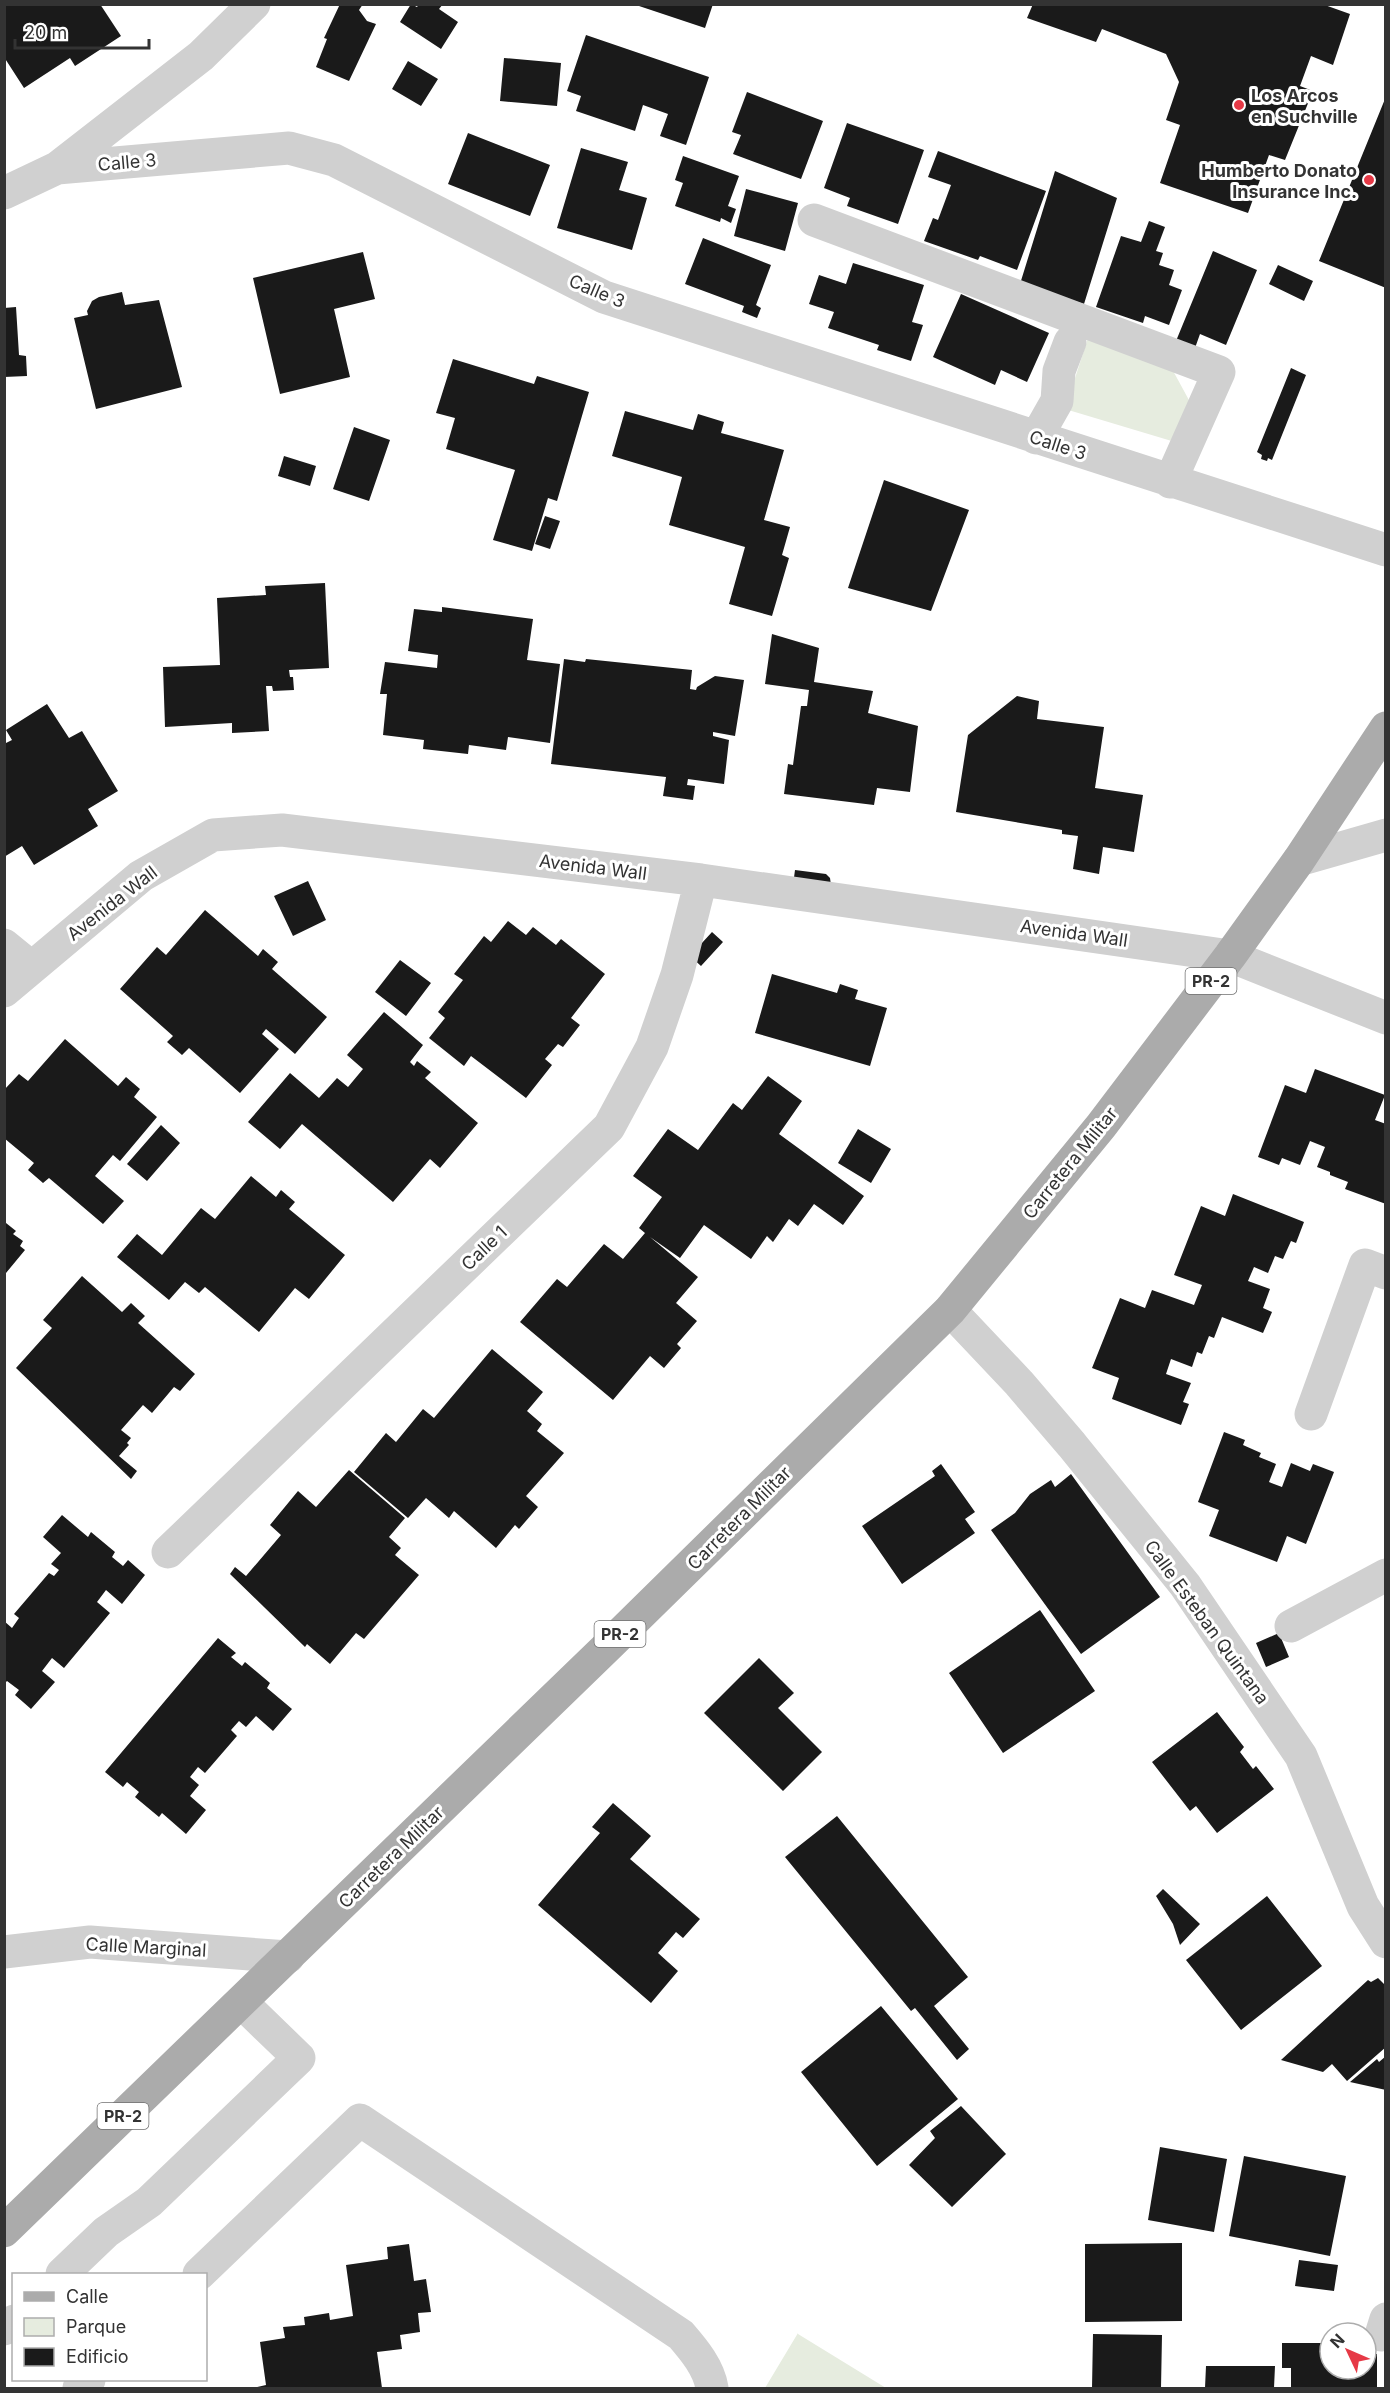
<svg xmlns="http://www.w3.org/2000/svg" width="1390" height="2393" font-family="Inter,sans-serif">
<rect width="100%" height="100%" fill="#fff"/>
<path fill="#e6ecdf" d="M 1089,335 L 1165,356 L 1190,402 L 1175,442 L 1065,409 Z
M 798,2333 L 798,2334 L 886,2388 L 765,2388 Z"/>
<path fill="#1a1a1a" d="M 4,4 L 100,4 L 121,36 L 75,66 L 70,58 L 24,88 L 4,57 Z
M 340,4 L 363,4 L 359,10 L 367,21 L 376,24 L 349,81 L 316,67 L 327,39 L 324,38 Z
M 411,4 L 417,7 L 419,4 L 443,4 L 439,9 L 458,22 L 441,49 L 400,22 Z
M 633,4 L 713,4 L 705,28 Z
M 1033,4 L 1322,4 L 1350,14 L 1333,65 L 1311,56 L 1300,86 L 1313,91 L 1285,160 L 1269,155 L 1248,213 L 1160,183 L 1180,125 L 1166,120 L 1179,82 L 1166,54 L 1102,29 L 1096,42 L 1027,18 Z
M 586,35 L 709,77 L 686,145 L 660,136 L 668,114 L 643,105 L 635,131 L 576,111 L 581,96 L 567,91 Z
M 504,58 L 561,63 L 557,106 L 500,101 Z
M 408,61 L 438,79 L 421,106 L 392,89 Z
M 747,92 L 823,121 L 801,179 L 733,154 L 741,135 L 732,132 Z
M 1385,99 L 1386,99 L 1386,288 L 1319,261 Z
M 847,123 L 924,150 L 898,224 L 847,206 L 850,198 L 824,188 Z
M 468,133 L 550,165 L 530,216 L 448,184 Z
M 581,148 L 628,162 L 619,190 L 647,198 L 632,250 L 557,228 Z
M 938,151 L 1046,191 L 1017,270 L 980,256 L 978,260 L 924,241 L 933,218 L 938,220 L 951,185 L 928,177 Z
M 683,156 L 739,176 L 728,206 L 736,209 L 731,223 L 721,218 L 720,222 L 675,206 L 683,183 L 675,180 Z
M 1055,171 L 1117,198 L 1084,304 L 1020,284 Z
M 746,189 L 798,203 L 785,251 L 734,236 Z
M 1149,221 L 1165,227 L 1156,251 L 1163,253 L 1159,265 L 1174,270 L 1169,285 L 1182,290 L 1169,325 L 1145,316 L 1143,323 L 1096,307 L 1121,236 L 1141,242 Z
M 703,238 L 771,265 L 756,305 L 761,308 L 757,318 L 742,312 L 744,306 L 685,284 Z
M 1213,251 L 1257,270 L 1226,345 L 1200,334 L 1195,348 L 1176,341 Z
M 363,252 L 375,299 L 334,309 L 350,377 L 280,394 L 253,278 Z
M 853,263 L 924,285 L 912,322 L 923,325 L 911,361 L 877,350 L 879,345 L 828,328 L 834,312 L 809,304 L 819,275 L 846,284 Z
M 1278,265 L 1313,281 L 1304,301 L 1269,284 Z
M 122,292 L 125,305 L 159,300 L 182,387 L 96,409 L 74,318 L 88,315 L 87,311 L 92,301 L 99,297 Z
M 961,294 L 1049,333 L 1027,382 L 1001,370 L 995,385 L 933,357 Z
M 16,307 L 19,355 L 26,356 L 27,376 L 4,377 L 4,308 Z
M 453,359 L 534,384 L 537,376 L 589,392 L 557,501 L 548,498 L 532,551 L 493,540 L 515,470 L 446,449 L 455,418 L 436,413 Z
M 1291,368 L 1306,375 L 1272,460 L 1268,458 L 1267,461 L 1261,459 L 1262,455 L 1257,452 Z
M 625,411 L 693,430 L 698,414 L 724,422 L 721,433 L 784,450 L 764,520 L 790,527 L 782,555 L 789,558 L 772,616 L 729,604 L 745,547 L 669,525 L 682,477 L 612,456 Z
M 354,427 L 390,440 L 369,501 L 333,489 Z
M 284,456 L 316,466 L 310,486 L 278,476 Z
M 884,480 L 969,510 L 931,611 L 848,588 Z
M 545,516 L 560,521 L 550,549 L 535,544 Z
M 325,583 L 329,668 L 289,670 L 290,677 L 293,677 L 294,690 L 273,691 L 272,686 L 266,686 L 269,731 L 232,733 L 232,723 L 165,727 L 163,667 L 220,665 L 217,598 L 266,595 L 265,586 Z
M 442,607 L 533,619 L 527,660 L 560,664 L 550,743 L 508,737 L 506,750 L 469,745 L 468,754 L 423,749 L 424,740 L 383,735 L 387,694 L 380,694 L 385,662 L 437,668 L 438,655 L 408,651 L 414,609 L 442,612 Z
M 772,634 L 819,648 L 814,682 L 873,691 L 868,713 L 918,726 L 910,792 L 877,788 L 874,805 L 784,794 L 788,764 L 793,765 L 801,706 L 807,706 L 809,690 L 765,684 Z
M 564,659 L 585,662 L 586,659 L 692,670 L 690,689 L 696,690 L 697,687 L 715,676 L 744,680 L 735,736 L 713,732 L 713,736 L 729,740 L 724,784 L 688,779 L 687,785 L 695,786 L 693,800 L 663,796 L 666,777 L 551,764 Z
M 1017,696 L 1039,701 L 1037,719 L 1104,727 L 1095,788 L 1143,795 L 1134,852 L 1103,847 L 1099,874 L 1073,869 L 1078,836 L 1062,834 L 1062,830 L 956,812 L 968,735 Z
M 47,704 L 69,738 L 82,731 L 118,791 L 88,809 L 98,826 L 34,865 L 22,846 L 4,857 L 4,744 L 12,740 L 6,730 Z
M 795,870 L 826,874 L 830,878 L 831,885 L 793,885 Z
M 308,881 L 326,920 L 293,936 L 274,896 Z
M 205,910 L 258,956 L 263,949 L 278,962 L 272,969 L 327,1017 L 295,1054 L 266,1029 L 262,1034 L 279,1049 L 240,1093 L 189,1048 L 182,1055 L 167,1042 L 173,1036 L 120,989 L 157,947 L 166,955 Z
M 508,921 L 526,935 L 533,927 L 556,945 L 561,939 L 605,974 L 571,1018 L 580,1025 L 563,1047 L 558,1044 L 545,1059 L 552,1065 L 526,1098 L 471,1056 L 464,1066 L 429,1038 L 445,1018 L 438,1012 L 463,980 L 454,974 L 484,936 L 491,942 Z
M 712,932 L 723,942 L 701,966 L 690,956 Z
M 400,960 L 431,983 L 406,1016 L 375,992 Z
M 772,974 L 837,993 L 840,984 L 858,990 L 855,999 L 887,1008 L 870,1066 L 755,1033 Z
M 384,1012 L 423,1045 L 410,1062 L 414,1066 L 417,1061 L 431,1072 L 425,1078 L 478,1123 L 440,1168 L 430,1159 L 393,1202 L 302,1124 L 280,1149 L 248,1122 L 290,1073 L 319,1098 L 337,1078 L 348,1087 L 363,1069 L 347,1055 Z
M 65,1039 L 118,1086 L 126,1077 L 140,1089 L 134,1097 L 157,1117 L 120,1161 L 113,1155 L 95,1176 L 124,1201 L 103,1224 L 49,1178 L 43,1183 L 28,1170 L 34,1163 L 4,1138 L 4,1090 L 19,1074 L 28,1081 Z
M 1315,1069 L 1385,1095 L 1375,1120 L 1386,1124 L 1386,1204 L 1345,1189 L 1348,1182 L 1330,1175 L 1330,1172 L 1317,1167 L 1325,1147 L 1310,1141 L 1300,1165 L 1282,1158 L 1279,1165 L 1258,1157 L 1285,1085 L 1306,1093 Z
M 768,1076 L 802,1101 L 779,1134 L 864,1196 L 843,1225 L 814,1204 L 798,1226 L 789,1219 L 773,1242 L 767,1236 L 751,1259 L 704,1225 L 680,1258 L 650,1237 L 698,1277 L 676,1303 L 697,1321 L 677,1344 L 681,1348 L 664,1368 L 650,1356 L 613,1400 L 520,1322 L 557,1279 L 567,1287 L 604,1244 L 623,1259 L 645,1233 L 639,1228 L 662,1197 L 633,1176 L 668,1129 L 698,1150 L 733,1103 L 742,1110 Z
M 161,1125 L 180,1143 L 147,1181 L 127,1164 Z
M 858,1129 L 891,1149 L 871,1183 L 838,1163 Z
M 251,1176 L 276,1197 L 281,1190 L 295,1202 L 289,1209 L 345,1255 L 309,1299 L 295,1288 L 259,1332 L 205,1287 L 199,1293 L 185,1282 L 169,1300 L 117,1257 L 137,1234 L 162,1255 L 201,1208 L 215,1219 Z
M 1233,1194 L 1304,1222 L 1296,1243 L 1291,1241 L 1283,1259 L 1275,1256 L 1268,1273 L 1254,1267 L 1248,1281 L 1270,1289 L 1263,1308 L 1272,1312 L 1263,1333 L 1222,1317 L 1214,1338 L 1209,1336 L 1202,1354 L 1197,1352 L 1192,1367 L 1171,1359 L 1166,1374 L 1191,1383 L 1183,1402 L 1189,1404 L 1181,1425 L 1112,1399 L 1119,1378 L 1092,1368 L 1120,1298 L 1145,1308 L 1152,1290 L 1194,1305 L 1202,1285 L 1174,1275 L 1201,1206 L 1225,1216 Z
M 6,1223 L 16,1231 L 13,1234 L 23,1241 L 20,1246 L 25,1250 L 6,1273 Z
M 82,1276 L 122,1312 L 131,1303 L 145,1316 L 138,1323 L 195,1374 L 180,1391 L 174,1387 L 152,1413 L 143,1405 L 121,1430 L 131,1438 L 127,1443 L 129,1445 L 119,1456 L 137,1471 L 131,1479 L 16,1368 L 52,1328 L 43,1320 Z
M 492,1349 L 543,1392 L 527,1411 L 542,1424 L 537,1431 L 564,1453 L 526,1496 L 538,1507 L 519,1529 L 515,1525 L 496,1548 L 454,1511 L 449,1518 L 426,1498 L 408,1518 L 354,1472 L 386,1433 L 396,1442 L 423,1409 L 434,1418 Z
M 1224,1432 L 1245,1440 L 1243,1445 L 1261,1453 L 1259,1457 L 1276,1464 L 1269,1482 L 1282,1487 L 1291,1463 L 1310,1471 L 1313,1464 L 1334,1472 L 1306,1544 L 1287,1536 L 1277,1562 L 1209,1536 L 1219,1510 L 1198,1502 Z
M 941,1464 L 975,1512 L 965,1519 L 975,1533 L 902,1584 L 862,1526 L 935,1476 L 932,1471 Z
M 349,1470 L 405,1518 L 389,1537 L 401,1548 L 395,1555 L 419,1575 L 364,1639 L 356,1633 L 330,1664 L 307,1644 L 305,1647 L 230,1574 L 235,1567 L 246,1576 L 281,1535 L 270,1525 L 298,1491 L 316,1507 Z
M 1071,1474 L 1160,1597 L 1081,1654 L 991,1530 L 1015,1513 L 1030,1494 L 1051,1480 L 1055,1487 Z
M 62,1515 L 88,1537 L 91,1532 L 115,1552 L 112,1557 L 123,1566 L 128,1560 L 145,1575 L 122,1604 L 106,1590 L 97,1602 L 110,1613 L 64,1668 L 52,1658 L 42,1671 L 55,1682 L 31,1709 L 15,1695 L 19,1690 L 7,1681 L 4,1684 L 4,1621 L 12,1628 L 19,1618 L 14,1614 L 49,1573 L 54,1576 L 59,1570 L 51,1564 L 61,1553 L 43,1537 Z
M 1040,1610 L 1095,1691 L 1003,1753 L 949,1673 Z
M 1279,1633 L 1289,1657 L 1266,1667 L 1256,1643 Z
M 218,1638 L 236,1653 L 231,1657 L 242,1666 L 245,1662 L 270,1683 L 267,1688 L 292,1709 L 273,1731 L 256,1716 L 246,1727 L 239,1721 L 231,1730 L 237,1736 L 205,1773 L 198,1767 L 190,1777 L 199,1785 L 190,1796 L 206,1810 L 186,1834 L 162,1813 L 159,1817 L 135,1797 L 139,1792 L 127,1782 L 123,1787 L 105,1772 Z
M 759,1658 L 794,1693 L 778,1708 L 822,1752 L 783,1791 L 704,1713 Z
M 1217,1712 L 1244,1747 L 1240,1752 L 1253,1769 L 1256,1766 L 1274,1789 L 1217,1833 L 1196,1806 L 1190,1811 L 1152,1762 Z
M 613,1803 L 651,1836 L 630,1859 L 700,1919 L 683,1938 L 676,1932 L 658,1953 L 678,1971 L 651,2003 L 538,1905 L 600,1833 L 592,1827 Z
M 837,1816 L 968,1977 L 934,2006 L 969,2049 L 957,2060 L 915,2008 L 911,2011 L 785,1857 Z
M 1163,1889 L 1200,1924 L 1180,1945 L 1173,1924 L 1156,1896 Z
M 1267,1896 L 1322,1966 L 1241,2030 L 1186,1960 Z
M 1378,1978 L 1386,1986 L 1386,2047 L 1347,2081 L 1332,2064 L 1323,2072 L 1281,2060 L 1368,1980 L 1371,1982 Z
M 881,2006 L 958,2099 L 877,2166 L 801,2072 Z
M 1386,2056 L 1386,2090 L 1350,2082 L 1377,2059 L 1379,2062 Z
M 961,2106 L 1006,2154 L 952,2207 L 909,2165 L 935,2138 L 930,2131 Z
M 1160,2147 L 1227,2159 L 1214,2232 L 1148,2220 Z
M 1244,2156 L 1346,2176 L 1330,2256 L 1229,2236 Z
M 1182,2243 L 1182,2321 L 1085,2322 L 1085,2244 Z
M 409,2244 L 414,2281 L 426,2279 L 431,2312 L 418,2313 L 420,2332 L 400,2335 L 402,2349 L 377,2352 L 382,2388 L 253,2388 L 266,2385 L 260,2342 L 285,2338 L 283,2327 L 305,2325 L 304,2317 L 329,2313 L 330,2320 L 353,2316 L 346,2265 L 388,2259 L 387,2247 Z
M 1299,2260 L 1338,2265 L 1334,2291 L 1295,2286 Z
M 1093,2334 L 1162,2335 L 1161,2388 L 1092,2388 Z
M 1282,2343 L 1330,2343 L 1330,2369 L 1366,2369 L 1366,2343 L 1373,2343 L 1373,2354 L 1377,2354 L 1377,2388 L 1291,2388 L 1291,2368 L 1282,2368 Z
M 1206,2366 L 1275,2366 L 1274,2388 L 1205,2388 Z"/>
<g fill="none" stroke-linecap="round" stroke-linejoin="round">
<path stroke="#d0d0d0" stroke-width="33" d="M 57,168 L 289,148 L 334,160 L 604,297 L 1386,550
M 4,193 L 57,168 L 201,56 L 254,4
M 814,220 L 1219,372 L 1170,482
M 1036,438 L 1057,401 L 1059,371 L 1070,342
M 1299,860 L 1386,835
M 4,945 L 31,967
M 4,991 L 141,876 L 213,835 L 282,830 L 701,880 L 1230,956 L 1386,1018
M 950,1310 L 1019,1383 L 1072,1445 L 1185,1585 L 1301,1756 L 1363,1906 L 1386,1942
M 1311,1414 L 1365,1265 L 1386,1273
M 168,1552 L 609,1127 L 652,1047 L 677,975 L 701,880
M 1291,1626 L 1386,1575
M 4,1952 L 90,1942 L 288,1957
M 62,2274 L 106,2232 L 149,2202 L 299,2058 L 241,2002
M 199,2274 L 360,2120 L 681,2335 C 694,2350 709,2368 712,2388
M 4,2329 L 14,2321
M 1381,2335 L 1386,2319
M 79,2388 L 89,2380"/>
<path stroke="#ababab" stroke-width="33" d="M 4,2231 L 610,1644 L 950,1310 L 1101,1126 L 1230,956 L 1299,860 L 1386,728"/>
</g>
<g fill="#e63946" stroke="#fff" stroke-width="2">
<circle cx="1239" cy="105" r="6"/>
<circle cx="1369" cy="180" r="6"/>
</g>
<g text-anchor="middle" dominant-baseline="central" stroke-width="6" stroke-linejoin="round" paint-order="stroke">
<g fill="#fff" stroke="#707070" stroke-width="1.5">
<rect x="1185.5" y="968" width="51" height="26" rx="4.5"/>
<rect x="594.5" y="1621" width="51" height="26" rx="4.5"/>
<rect x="97.5" y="2103" width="51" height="26" rx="4.5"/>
</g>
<g font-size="16" font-weight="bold" fill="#333">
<text x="1211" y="981">PR-2</text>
<text x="620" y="1634">PR-2</text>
<text x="123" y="2116">PR-2</text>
</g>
<g font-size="18" font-weight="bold" fill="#333" stroke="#fff" text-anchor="start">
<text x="1251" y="95">Los Arcos<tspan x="1251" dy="21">en Suchville</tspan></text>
<text x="1357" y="170" text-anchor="end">Humberto Donato<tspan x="1357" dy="21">Insurance Inc.</tspan></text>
</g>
<g font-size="18" fill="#333" stroke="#fff">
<text transform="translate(127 162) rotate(-5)">Calle 3</text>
<text transform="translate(597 291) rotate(23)">Calle 3</text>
<text transform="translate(1058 445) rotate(18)">Calle 3</text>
<text transform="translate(593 867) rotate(7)">Avenida Wall</text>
<text transform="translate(112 903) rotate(-38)">Avenida Wall</text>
<text transform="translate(1074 933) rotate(8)">Avenida Wall</text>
<text transform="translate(1070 1163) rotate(-51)">Carretera Militar</text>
<text transform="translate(484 1248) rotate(-44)">Calle 1</text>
<text transform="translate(739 1518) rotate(-45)">Carretera Militar</text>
<text transform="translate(1207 1622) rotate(54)">Calle Esteban Quintana</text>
<text transform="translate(391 1857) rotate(-44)">Carretera Militar</text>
<text transform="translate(146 1947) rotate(3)">Calle Marginal</text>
</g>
</g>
<rect width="1390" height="2393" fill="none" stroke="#333333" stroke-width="12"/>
<rect x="12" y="2273" width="195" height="108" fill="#ffffff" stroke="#adadad" stroke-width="1.5"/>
<rect x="24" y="2292" width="30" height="9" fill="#ababab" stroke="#adadad" stroke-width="1.5"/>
<text x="66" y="2303" font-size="18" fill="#333333">Calle</text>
<rect x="24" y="2318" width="30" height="18" fill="#e6ecdf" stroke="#adadad" stroke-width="1.5"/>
<text x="66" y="2333" font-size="18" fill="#333333">Parque</text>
<rect x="24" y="2348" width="30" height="18" fill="#1a1a1a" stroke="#adadad" stroke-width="1.5"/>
<text x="66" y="2363" font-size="18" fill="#333333">Edificio</text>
<g transform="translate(1348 2351) rotate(314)"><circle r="28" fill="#ffffff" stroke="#adadad" stroke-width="1.5"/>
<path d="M0-4.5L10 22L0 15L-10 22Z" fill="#e63946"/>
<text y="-9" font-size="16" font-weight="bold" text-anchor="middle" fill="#333333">N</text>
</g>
<path d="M15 39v9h134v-9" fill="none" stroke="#333333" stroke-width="3"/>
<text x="24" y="39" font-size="18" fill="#333333" stroke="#ffffff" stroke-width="4.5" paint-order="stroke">20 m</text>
</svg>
